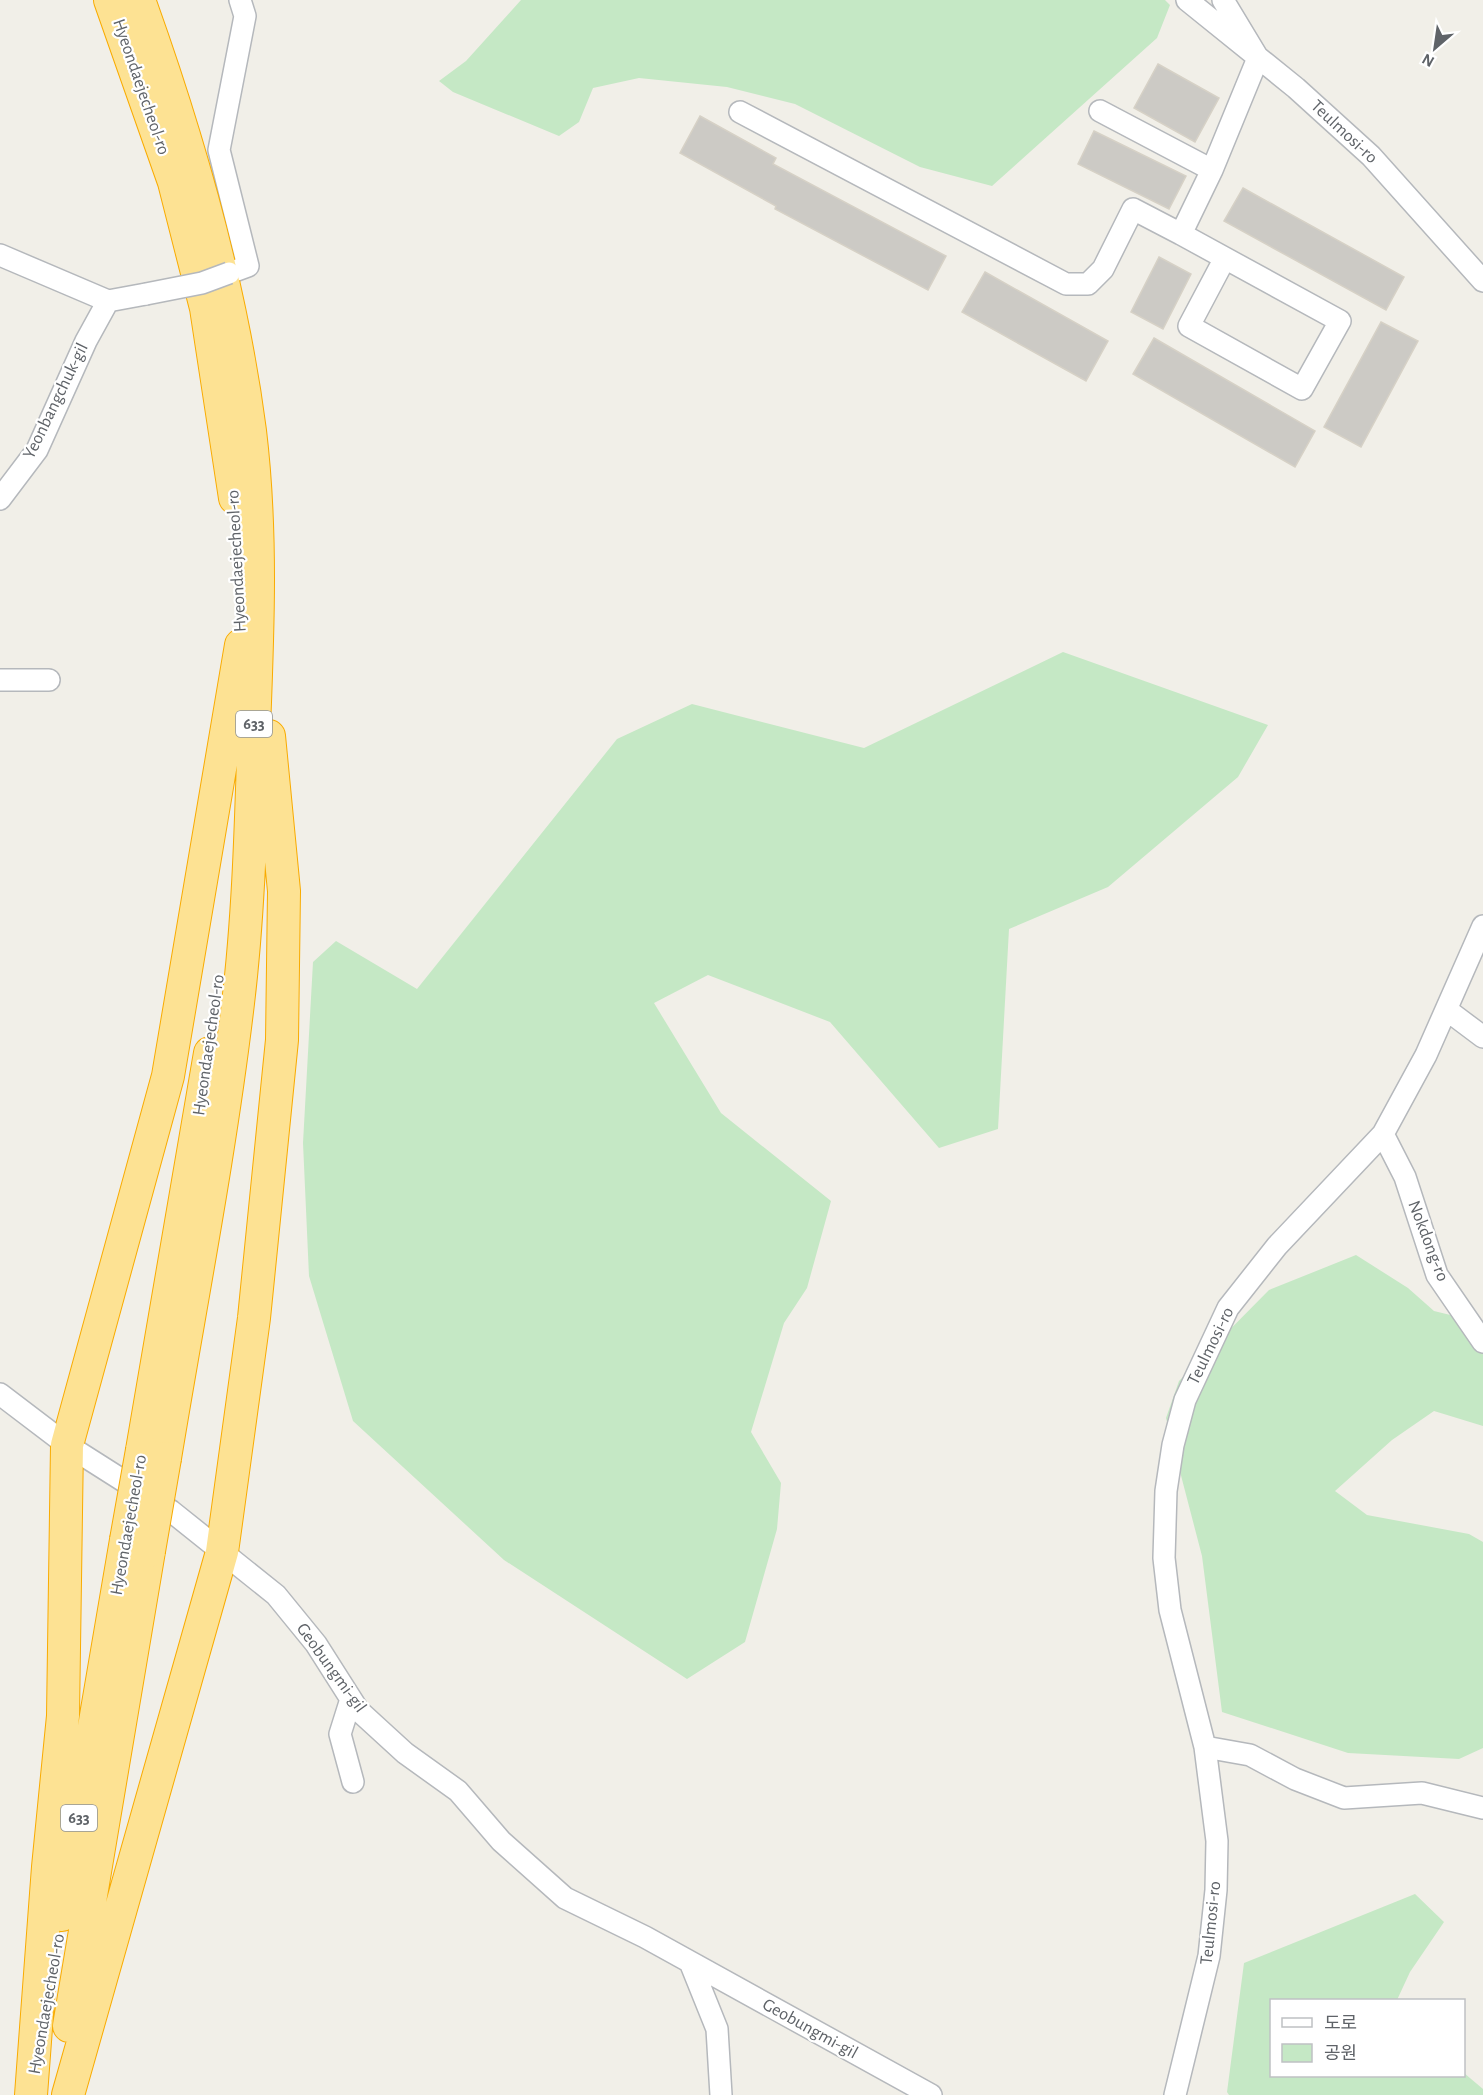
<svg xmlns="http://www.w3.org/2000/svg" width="1483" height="2095" font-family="'Alegreya Sans','Noto Sans KR',sans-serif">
<rect width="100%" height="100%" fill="#f1efe8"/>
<path fill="#c5e8c5" d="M 521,0 L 1165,0 L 1170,5 L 1157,38 L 992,186 L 920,167 L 795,104 L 727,87 L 639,78 L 593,88 L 579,122 L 559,136 L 453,92 L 439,81 L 466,61 Z
M 1063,652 L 1268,725 L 1238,777 L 1108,887 L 1009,929 L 998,1129 L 939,1148 L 830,1022 L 708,975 L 654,1003 L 721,1113 L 831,1201 L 807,1288 L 784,1323 L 751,1432 L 781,1483 L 777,1529 L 745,1642 L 687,1679 L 504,1560 L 353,1421 L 309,1276 L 303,1143 L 313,962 L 336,941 L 417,989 L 617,739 L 692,704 L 864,748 Z
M 1356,1255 L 1408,1288 L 1434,1311 L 1483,1323 L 1483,1426 L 1434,1411 L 1392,1440 L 1335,1491 L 1367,1515 L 1469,1534 L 1483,1542 L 1483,1748 L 1459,1759 L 1348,1753 L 1222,1712 L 1202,1556 L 1166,1418 L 1179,1381 L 1269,1290 Z
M 1415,1894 L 1444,1922 L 1410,1972 L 1397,2000 L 1272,2000 L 1272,2076 L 1464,2076 L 1464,2073 L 1483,2089 L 1483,2095 L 1229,2095 L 1227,2092 L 1244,1963 Z"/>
<path fill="#cccac5" stroke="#d6d1c6" stroke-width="1.5" d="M 1158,64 L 1219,98 L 1195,142 L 1134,108 Z
M 700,116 L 776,158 L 773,164 L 946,256 L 928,290 L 775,209 L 776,206 L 680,153 Z
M 1094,131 L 1186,176 L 1169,209 L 1078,164 Z
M 1243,188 L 1404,277 L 1386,310 L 1224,221 Z
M 1159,257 L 1191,274 L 1163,329 L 1131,312 Z
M 985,272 L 1108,341 L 1086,381 L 962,312 Z
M 1381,322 L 1418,341 L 1361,447 L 1324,427 Z
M 1154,338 L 1315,431 L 1295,467 L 1133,374 Z"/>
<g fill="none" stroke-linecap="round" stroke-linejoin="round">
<g stroke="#b5b8bc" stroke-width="24">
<path id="minor" d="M 1187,0 L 1296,88 L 1371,156 L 1483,281
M 1223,0 L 1258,58 L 1212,170 L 1181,234 L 1340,321 L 1302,389 L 1189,326 L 1225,258
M 1100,111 L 1212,170
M 740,112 L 1066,284 L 1088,284 L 1103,269 L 1133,209 L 1181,234
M 0,255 L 108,301 L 146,294
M 229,273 L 248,266 L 219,150 L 245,16 L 240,0
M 0,499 L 37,450 L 86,341 L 108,301
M 0,680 L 49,680
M 1447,1010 L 1483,1037
M 1383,1134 L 1405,1177 L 1437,1275 L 1483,1342
M 0,1394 L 67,1445 L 171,1511 L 276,1595 L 316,1644 L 358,1710 L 405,1753 L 458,1791 L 501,1841 L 565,1898 L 645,1937 L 931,2095
M 351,1699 L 340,1734 L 353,1782
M 1205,1747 L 1250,1755 L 1295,1779 L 1344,1798 L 1422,1793 L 1483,1808
M 690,1962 L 717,2029 L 721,2095
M 1175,2095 L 1209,1956 L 1216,1890 L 1217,1841 L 1205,1747 L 1170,1610 L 1164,1558 L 1166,1491 L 1173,1445 L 1185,1400 L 1228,1308 L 1277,1246 L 1383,1134 L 1426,1055 L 1483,926"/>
</g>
<g stroke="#f9ab00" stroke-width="34">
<path id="highway" d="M 110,0 L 174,182 L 206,308 L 235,498
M 139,0 C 189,139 231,284 250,431 C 262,530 258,629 254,728 C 251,819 249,912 238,1003 C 220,1155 190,1306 165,1458
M 142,1450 L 210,1053
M 62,1915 L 126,1540
M 69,2026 L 149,1551
M 31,2095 L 48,1867 L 63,1716 L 67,1445 L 168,1076 L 241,645
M 68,2095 L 222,1552 L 254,1318 L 282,1040 L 284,891 L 269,736"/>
</g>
<use href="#minor" stroke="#fff" stroke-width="21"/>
<use href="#highway" stroke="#fde293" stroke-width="32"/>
<g stroke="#b5b8bc" stroke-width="24" stroke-linecap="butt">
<path id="minor-bridge" d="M 146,294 L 202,283 L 229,273"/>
</g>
<g stroke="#f9ab00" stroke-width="34" stroke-linecap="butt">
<path id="highway-bridge" d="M 126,1540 L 142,1450
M 149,1551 L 165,1458"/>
</g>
<use href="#minor-bridge" stroke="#fff" stroke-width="21"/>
<use href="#highway-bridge" stroke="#fde293" stroke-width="32"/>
</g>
<g text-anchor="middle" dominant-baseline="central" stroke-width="4.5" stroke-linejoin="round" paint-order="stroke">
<g fill="#fff" stroke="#8f9295" stroke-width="1.5">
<rect x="236" y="711" width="36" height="26" rx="4.5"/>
<rect x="61" y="1805" width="36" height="26" rx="4.5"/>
</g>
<g font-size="16" font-weight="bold" fill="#5f6368">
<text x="254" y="724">633</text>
<text x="79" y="1818">633</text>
</g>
<g font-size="18" fill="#5f6368" stroke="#fff">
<text transform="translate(141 87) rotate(71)">Hyeondaejecheol-ro</text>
<text transform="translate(1344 132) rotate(43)">Teulmosi-ro</text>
<text transform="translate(56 401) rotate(-64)">Yeonbangchuk-gil</text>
<text transform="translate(237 561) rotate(-93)">Hyeondaejecheol-ro</text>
<text transform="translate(209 1045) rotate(-82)">Hyeondaejecheol-ro</text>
<text transform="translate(1428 1241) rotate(69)">Nokdong-ro</text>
<text transform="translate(1211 1346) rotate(-64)">Teulmosi-ro</text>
<text transform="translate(129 1525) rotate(-80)">Hyeondaejecheol-ro</text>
<text transform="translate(331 1668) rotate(54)">Geobungmi-gil</text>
<text transform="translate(1211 1923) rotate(-84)">Teulmosi-ro</text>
<text transform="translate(47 2004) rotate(-80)">Hyeondaejecheol-ro</text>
<text transform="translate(810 2029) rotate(29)">Geobungmi-gil</text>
</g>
</g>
<rect x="1270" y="1999" width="195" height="78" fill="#ffffff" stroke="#bfc1c3" stroke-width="1.5"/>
<rect x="1282" y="2018" width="30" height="9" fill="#ffffff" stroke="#bfc1c3" stroke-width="1.5"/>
<text x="1324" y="2029" font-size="18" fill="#5f6368">도로</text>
<rect x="1282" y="2044" width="30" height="18" fill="#c5e8c5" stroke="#bfc1c3" stroke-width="1.5"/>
<text x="1324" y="2059" font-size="18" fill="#5f6368">공원</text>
<g transform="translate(1435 48) rotate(209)" stroke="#ffffff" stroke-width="4.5" paint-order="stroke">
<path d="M0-4.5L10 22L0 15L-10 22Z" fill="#5f6368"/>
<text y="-9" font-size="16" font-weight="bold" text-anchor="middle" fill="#5f6368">N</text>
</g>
</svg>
